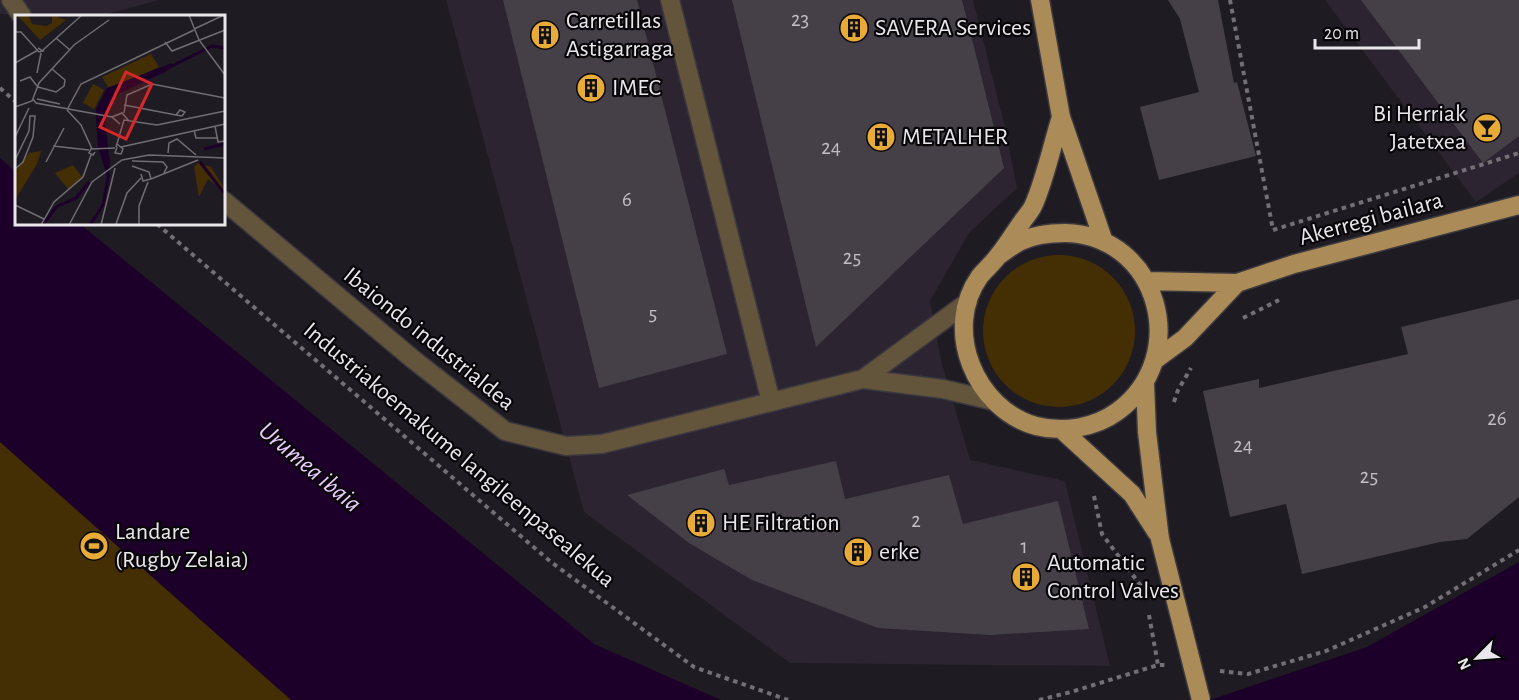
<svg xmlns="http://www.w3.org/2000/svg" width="1519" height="700" font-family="'Alegreya Sans',sans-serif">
<rect width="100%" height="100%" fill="#1f1b22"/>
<path fill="#2c2430" d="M 0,0 L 159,0 L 100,16 L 0,14 Z
M 446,0 L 973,0 L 1004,123 L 1017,188 L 969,233 L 930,301 L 941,360 L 970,460 L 1065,481 L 1110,666 L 790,663 L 584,512 Z
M 1325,0 L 1519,0 L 1519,173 L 1476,202 Z"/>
<path fill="#442e04" d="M983 331a76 76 0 1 1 152 0a76 76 0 1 1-152 0Z
M 0,392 L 376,700 L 0,700 Z"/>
<path fill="#1c0029" d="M 0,158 L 16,172 L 16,224 L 80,224 L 594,644 L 721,700 L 291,700 L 0,442 Z
M 1519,562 L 1519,700 L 1210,700 L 1367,647 Z"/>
<path fill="#454048" d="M 503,0 L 637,0 L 727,354 L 599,388 Z
M 732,0 L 962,0 L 976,55 L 1004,168 L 816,347 Z
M 1168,0 L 1218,0 L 1234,83 L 1237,82 L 1256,156 L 1159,180 L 1140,107 L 1199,92 L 1180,19 Z
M 1361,0 L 1519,0 L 1519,136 L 1483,163 Z
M 1519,299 L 1519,497 L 1467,539 L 1440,542 L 1302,574 L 1286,504 L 1230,517 L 1203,391 L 1259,379 L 1259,388 L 1408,354 L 1401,327 Z
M 836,461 L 845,499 L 949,475 L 963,524 L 1058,501 L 1089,629 L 990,635 L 878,628 L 752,580 L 689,543 L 627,495 L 724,469 L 729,485 Z"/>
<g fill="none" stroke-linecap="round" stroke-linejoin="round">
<g stroke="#3b383e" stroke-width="21">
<path id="minor" d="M 11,0 L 22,16
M 670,0 L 771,402
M 224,201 L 414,360 L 505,431 L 566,446 L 602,444 L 863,379 L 968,302
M 863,379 L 943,389 L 994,401"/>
</g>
<g stroke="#3b383e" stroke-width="21">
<path id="major" d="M 1040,0 L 1061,117 L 1104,242
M 998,256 C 1005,251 1013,245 1021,241 C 1034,235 1050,233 1065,233 C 1159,235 1192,356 1118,411 C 1095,428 1063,433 1036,426 C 975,409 942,329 980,276 C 986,269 993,263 998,256 C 1007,245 1014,233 1022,222 C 1026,216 1032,210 1034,204 C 1046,176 1052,145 1061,117
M 1146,281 L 1237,283 L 1294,264 L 1519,205
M 1155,360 L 1185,338 L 1237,283
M 1145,383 L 1147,432 L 1160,539
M 1061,429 L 1132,494 L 1157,533"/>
</g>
<path stroke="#736f75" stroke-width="4" stroke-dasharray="4.5 4.5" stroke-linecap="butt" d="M 1230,0 L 1273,230 L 1519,153
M 0,88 L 16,102
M 157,224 L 551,562 L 694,667 L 788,700
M 1243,318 L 1279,300
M 1174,402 L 1178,390 L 1191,368
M 1094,496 L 1102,534 L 1144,590
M 1149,615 L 1158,665
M 1220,671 L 1248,674 L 1326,651 L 1425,607 L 1519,550
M 1039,700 L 1071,692 L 1158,665 L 1165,665"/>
<use href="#minor" stroke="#63543c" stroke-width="18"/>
<use href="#major" stroke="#ab8b57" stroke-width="18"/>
<g stroke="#3b383e" stroke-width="21" stroke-linecap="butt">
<path id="major-bridge" d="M 1160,539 L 1201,700"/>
</g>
<use href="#major-bridge" stroke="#ab8b57" stroke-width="18"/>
</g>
<defs>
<g id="building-disc" transform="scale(1.5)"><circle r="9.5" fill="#e9ab38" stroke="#080609"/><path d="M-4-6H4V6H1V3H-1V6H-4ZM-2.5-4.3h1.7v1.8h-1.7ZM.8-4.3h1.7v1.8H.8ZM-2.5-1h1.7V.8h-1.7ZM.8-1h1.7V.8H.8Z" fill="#111"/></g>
<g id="bar-disc" transform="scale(1.5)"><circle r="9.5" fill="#e9ab38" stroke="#080609"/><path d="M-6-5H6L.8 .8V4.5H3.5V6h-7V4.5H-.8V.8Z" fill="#111"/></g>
<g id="stadium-disc" transform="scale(1.5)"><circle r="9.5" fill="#e9ab38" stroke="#080609"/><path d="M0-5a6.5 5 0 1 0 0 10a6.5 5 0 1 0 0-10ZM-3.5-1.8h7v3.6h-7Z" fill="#111"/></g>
</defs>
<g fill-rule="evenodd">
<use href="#building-disc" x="854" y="28"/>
<use href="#building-disc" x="545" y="35"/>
<use href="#building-disc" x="591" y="88"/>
<use href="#bar-disc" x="1487" y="128"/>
<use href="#building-disc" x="881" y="137"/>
<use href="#building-disc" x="701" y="523"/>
<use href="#stadium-disc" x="94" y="546"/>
<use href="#building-disc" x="858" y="552"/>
<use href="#building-disc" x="1026" y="577"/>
</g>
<g text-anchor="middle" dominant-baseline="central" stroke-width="4.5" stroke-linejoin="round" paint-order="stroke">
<g font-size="21" fill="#c1bdc3">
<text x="800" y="19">23</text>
<text x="831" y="147">24</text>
<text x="627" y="199">6</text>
<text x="852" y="257">25</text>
<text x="653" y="313">5</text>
<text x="1497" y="418">26</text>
<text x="1243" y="445">24</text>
<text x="1369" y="476">25</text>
<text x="916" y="520">2</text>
<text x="1024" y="546">1</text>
</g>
<g font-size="24" fill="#eae7ec" stroke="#080609" text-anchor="start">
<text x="566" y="21">Carretillas<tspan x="566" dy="28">Astigarraga</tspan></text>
<text x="875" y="28">SAVERA Services</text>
<text x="612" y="88">IMEC</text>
<text x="1466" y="114" text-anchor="end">Bi Herriak<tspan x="1466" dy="28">Jatetxea</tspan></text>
<text x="902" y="137">METALHER</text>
<text x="722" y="523">HE Filtration</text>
<text x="115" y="532">Landare<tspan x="115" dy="28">(Rugby Zelaia)</tspan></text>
<text x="879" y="552">erke</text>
<text x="1047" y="563">Automatic<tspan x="1047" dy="28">Control Valves</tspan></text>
</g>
<g font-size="24" fill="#eae7ec" stroke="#080609">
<text transform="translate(1371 219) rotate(-15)">Akerregi bailara</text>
<text transform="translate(429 339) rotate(39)">Ibaiondo industrialdea</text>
<text transform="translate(459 455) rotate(40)">Industriakoemakume langileenpasealekua</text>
</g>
<g font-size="26" font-style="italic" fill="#eacafb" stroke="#080609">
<text transform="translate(310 467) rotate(40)">Urumea ibaia</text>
</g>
</g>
<g transform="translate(15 15)">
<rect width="210" height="210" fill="#1f1b22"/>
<path d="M 2,0 L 14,0 L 17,9 L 31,11 L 37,8 L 37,0 L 51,5 L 25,25 ZM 136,39 L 144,52 L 95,75 L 87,62 ZM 78,69 L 89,75 L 79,94 L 68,88 ZM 26,136 L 22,149 L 0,185 L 0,156 L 14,138 ZM 183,148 L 196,152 L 210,174 L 210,183 L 205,173 L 193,164 L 184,182 L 179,152 ZM 58,150 L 67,162 L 53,174 L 40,158 Z" fill="#442e04"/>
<path d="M 157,48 L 152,56 L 103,79 L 93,91 L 90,108 L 95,148 L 93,164 L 83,132 L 81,104 L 81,94 L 92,73 Z" fill="#1c0029"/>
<path fill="none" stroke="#1c0029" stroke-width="3" d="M 151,54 L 197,31 L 210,33M 189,134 L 210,129M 185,147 L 210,179M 28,210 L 41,192 L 61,183 L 74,167M 75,210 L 88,190 L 94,158"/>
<path fill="none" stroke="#706d73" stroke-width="1.5" d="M 174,0 L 184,25 L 210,60M 179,14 L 209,0M 0,17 L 6,17 L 24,37 L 28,36 L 23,33M 41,23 L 55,35M 150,27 L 157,36 L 210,15M 28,35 L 67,0M 0,48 L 23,35M 22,58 L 26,38M 5,66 L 15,62 L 22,71M 23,72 L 41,77 L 49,71 L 50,65 L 37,54M 18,84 L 21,88 L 97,102 L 105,109M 22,84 L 45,89M 109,90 L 161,100 L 167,101 L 170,97 L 165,95 L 161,100M 0,92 L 17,86 L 24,68 L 59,30 L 94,5M 53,93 L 66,69 L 179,15M 52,95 L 66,110 L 77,134M 109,98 L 112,80 L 137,69 L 210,83M 97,102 L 107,98 L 114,106M 200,111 L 203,127 L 210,126M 179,115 L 181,123 L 202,123M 0,122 L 14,93M 38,131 L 74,135M 101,132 L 109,105 L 142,110 L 210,96M 102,132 L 100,138 L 106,139 L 108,134 L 102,129M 106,132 L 210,109M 80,137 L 78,140 L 74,138 L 76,134 L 100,133M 153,138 L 154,128 L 162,124 L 181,140M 0,145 L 14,116 L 15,101 L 20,101 L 18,122 L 8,147 L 0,154M 117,146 L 148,147 L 152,152 L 149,158M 31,147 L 49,113M 117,151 L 134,157 L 136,164 L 128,166 L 126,159M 136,164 L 183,145M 0,190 L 29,204M 101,209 L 112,178 L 126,163M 26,210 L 39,187 L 68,162 L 76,140M 54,210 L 77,167 L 107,145 L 134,140 L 210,143M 86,210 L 100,153M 124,210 L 124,191 L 133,167"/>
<path fill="#d62828" fill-opacity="0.15" stroke="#d62828" stroke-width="3" d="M 111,57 L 137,69 L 111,124 L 85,112 Z"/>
<rect width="210" height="210" fill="none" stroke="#eae7ec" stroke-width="3"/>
</g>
<g transform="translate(1477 658) rotate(245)" stroke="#080609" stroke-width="4.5" paint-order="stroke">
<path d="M0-4.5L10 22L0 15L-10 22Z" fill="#eae7ec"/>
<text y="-9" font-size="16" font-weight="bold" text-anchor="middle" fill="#eae7ec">N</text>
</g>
<path d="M1315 39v9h104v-9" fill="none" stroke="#eae7ec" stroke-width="3"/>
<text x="1324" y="39" font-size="18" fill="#eae7ec" stroke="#080609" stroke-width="4.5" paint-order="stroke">20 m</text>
</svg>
